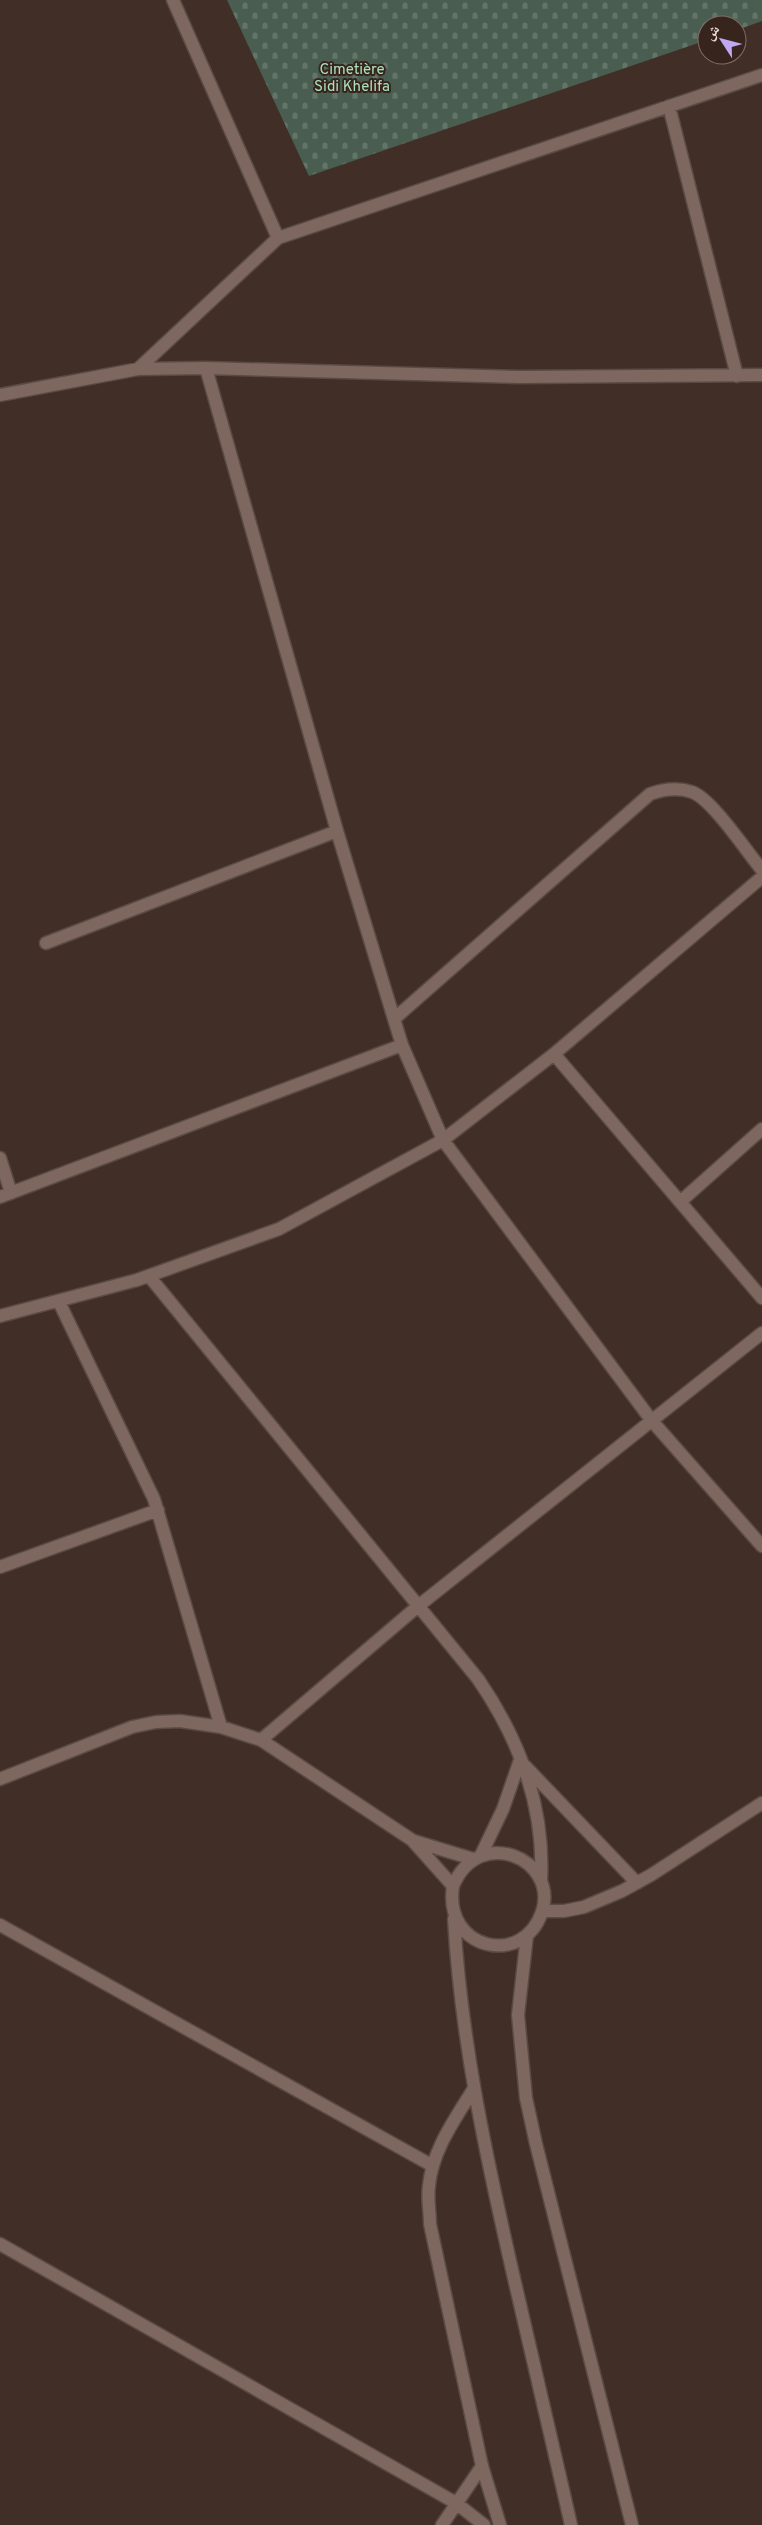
<svg xmlns="http://www.w3.org/2000/svg" width="762" height="2525" font-family="Overpass,'Noto Naskh Arabic',sans-serif">
<defs>
<pattern id="cemetery-stones" width="16" height="16" patternUnits="userSpaceOnUse" patternTransform="scale(1.25)"><rect width="16" height="16" fill="#495e50"/><path d="M2 7V4a2 2 0 0 1 4 0v3zM10 15v-3a2 2 0 0 1 4 0v3z" fill="#637569"/></pattern>
</defs>
<rect width="100%" height="100%" fill="#412e26"/>
<path fill="url(#cemetery-stones)" d="M 227,0 L 762,0 L 762,21 L 737,30 L 737,25 L 707,25 L 707,40 L 309,176 Z"/>
<g fill="none" stroke-linecap="round" stroke-linejoin="round">
<g stroke="#5a4a44" stroke-width="15">
<path id="minor" d="M 173,0 L 278,238
M 669,106 L 737,376
M 206,368 L 337,831 L 394,1019 L 402,1045 L 443,1140 L 652,1421 L 762,1546
M 138,369 L 278,238 L 762,75
M 0,395 L 138,369 L 206,368 L 520,377 L 762,375
M 46,943 L 337,831
M 394,1019 L 650,794 C 664,789 677,787 692,792 C 712,799 747,852 762,870
M 554,1054 L 762,1298
M 0,1158 L 11,1193
M 0,1197 L 402,1045
M 680,1202 L 762,1129
M 149,1276 L 478,1679 C 520,1740 545,1806 541,1881
M 59,1302 L 154,1499 L 221,1727
M 0,1316 L 137,1280 L 279,1229 L 443,1140 L 554,1054 L 762,877
M 0,1567 L 158,1510
M 261,1740 L 417,1607 L 762,1333
M 525,1766 L 637,1883
M 0,1779 L 132,1727 L 156,1722 L 180,1721 L 221,1727 L 261,1740 L 412,1840 L 453,1886 C 443,1950 523,1968 542,1912 C 559,1859 479,1824 453,1886
M 414,1841 L 473,1859
M 481,1855 L 503,1809 L 520,1760
M 542,1911 L 564,1911 L 584,1907 L 622,1891 L 651,1875 L 762,1803
M 454,1919 C 461,2040 486,2156 513,2274 C 532,2357 552,2441 571,2525
M 0,1925 L 433,2166
M 527,1935 L 518,2015 L 526,2098 L 536,2144 L 632,2525
M 474,2088 C 456,2118 432,2150 429,2186 C 427,2198 430,2212 430,2224 L 482,2466 L 500,2525
M 0,2244 L 456,2503 L 484,2525
M 442,2525 L 482,2466"/>
</g>
<use href="#minor" stroke="#7d675e" stroke-width="12"/>
</g>
<g text-anchor="middle" dominant-baseline="central" stroke-width="4" stroke-linejoin="round" paint-order="stroke">
<g font-size="15" fill="#abe1bc" stroke="#37241d">
<text x="352" y="70">Cimetière<tspan x="352" dy="17">Sidi Khelifa</tspan></text>
</g>
</g>
<g transform="translate(722 40) rotate(306)"><circle r="24" fill="#37241d" stroke="#7f6f68"/>
<path d="M0-4L9 19L0 12L-9 19Z" fill="#c0a8f4"/>
<text y="-8" font-size="14" font-weight="bold" text-anchor="middle" fill="#ebdfd9">ش</text>
</g>
</svg>
